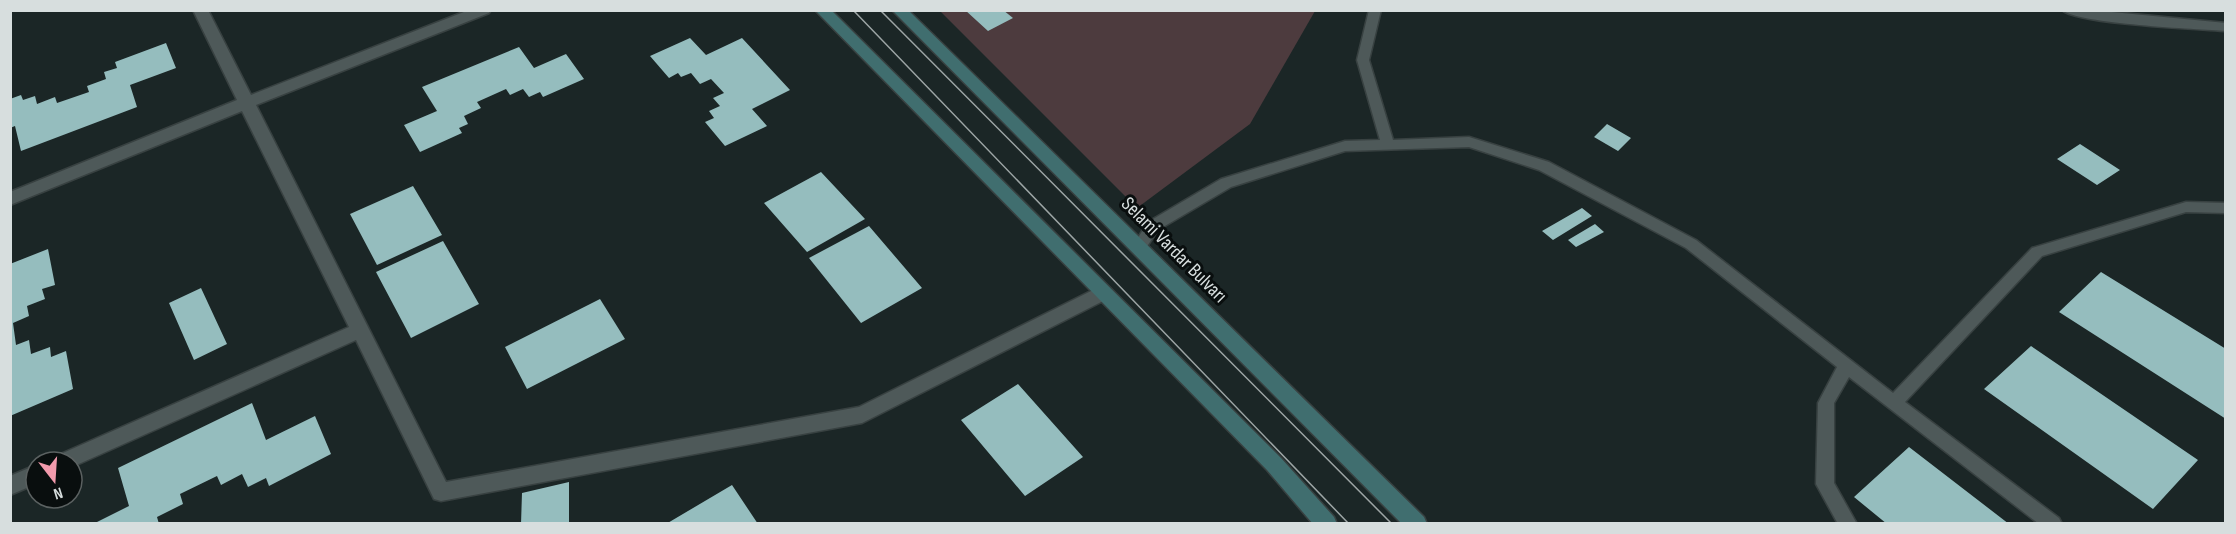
<svg xmlns="http://www.w3.org/2000/svg" width="2236" height="534" font-family="'Sofia Sans Condensed',sans-serif">
<rect width="100%" height="100%" fill="#1b2626"/>
<path fill="#4d3b3e" d="M 940,11 L 1315,11 L 1250,124 L 1137,208 Z"/>
<path fill="#95bdbe" d="M 965,10 L 1003,10 L 1013,18 L 988,31 Z
M 690,38 L 706,55 L 742,38 L 790,90 L 752,109 L 767,126 L 725,146 L 705,122 L 714,118 L 709,111 L 720,106 L 713,98 L 724,93 L 711,79 L 700,84 L 691,73 L 681,77 L 678,73 L 669,78 L 650,56 Z
M 166,43 L 176,68 L 130,85 L 137,107 L 21,151 L 15,126 L 10,128 L 10,99 L 21,95 L 23,100 L 35,96 L 37,104 L 55,97 L 57,103 L 89,92 L 87,86 L 106,79 L 104,72 L 117,68 L 115,62 Z
M 519,47 L 534,68 L 566,54 L 584,79 L 543,97 L 540,92 L 529,97 L 523,89 L 510,95 L 506,89 L 477,102 L 481,108 L 464,116 L 468,124 L 459,128 L 462,133 L 420,152 L 404,125 L 437,111 L 422,87 Z
M 1607,124 L 1631,138 L 1618,151 L 1594,137 Z
M 2080,144 L 2120,170 L 2097,185 L 2057,159 Z
M 821,172 L 865,219 L 807,252 L 764,203 Z
M 413,186 L 442,235 L 377,265 L 350,214 Z
M 1582,208 L 1592,216 L 1553,240 L 1542,231 Z
M 1595,224 L 1604,232 L 1576,247 L 1568,240 Z
M 869,226 L 922,288 L 861,323 L 809,258 Z
M 443,241 L 479,304 L 411,338 L 376,272 Z
M 48,249 L 55,285 L 42,289 L 45,299 L 27,306 L 29,316 L 13,323 L 16,345 L 29,340 L 31,354 L 50,347 L 51,357 L 66,351 L 73,389 L 10,416 L 10,264 Z
M 2101,272 L 2226,349 L 2226,419 L 2059,312 Z
M 201,288 L 227,344 L 194,360 L 169,303 Z
M 600,299 L 625,339 L 527,389 L 505,347 Z
M 2031,346 L 2198,460 L 2153,509 L 1984,389 Z
M 1018,384 L 1083,457 L 1025,496 L 961,420 Z
M 252,403 L 266,440 L 315,416 L 331,454 L 269,486 L 266,478 L 248,487 L 242,474 L 221,485 L 217,476 L 180,494 L 183,504 L 157,517 L 159,524 L 93,524 L 129,506 L 118,468 Z
M 1909,447 L 2009,524 L 1887,524 L 1854,497 Z
M 569,482 L 569,524 L 521,524 L 522,493 Z
M 732,485 L 758,524 L 666,524 Z"/>
<g fill="none" stroke-linecap="round" stroke-linejoin="round">
<g stroke="#384141" stroke-width="3">
<path id="lane" d="M 1369,10 L 1381,10 L 1369,60 L 1393,140 L 1469,137 L 1549,162 L 1696,240 L 1893,393 L 2032,248 L 2186,202 L 2226,203 L 2226,213 L 2186,212 L 2042,256 L 1905,402 L 2059,518 L 2062,524 L 2039,524 L 1849,377 L 1834,403 L 1834,483 L 1857,524 L 1838,524 L 1816,484 L 1818,403 L 1837,367 L 1686,248 L 1539,170 L 1469,147 L 1345,151 L 1231,187 L 1158,230 L 1144,251 L 1134,251 L 1132,247 L 1148,222 L 1221,179 L 1345,141 L 1380,140 L 1357,60 Z
M 2062,10 L 2091,10 L 2226,23 L 2226,31 C 2198,29 2078,24 2062,10 Z"/>
</g>
<g stroke="#384141" stroke-width="3">
<path id="street" d="M 193,10 L 208,10 L 251,95 L 469,10 L 491,10 L 489,13 L 256,105 L 446,482 L 859,407 L 1097,288 L 1103,286 L 1109,288 L 1112,293 L 1109,298 L 862,423 L 441,501 L 434,499 L 356,340 L 72,467 L 72,462 L 53,462 L 56,456 L 349,327 L 242,111 L 10,205 L 10,192 L 237,100 Z
M 36,465 L 36,484 L 10,495 L 10,476 Z"/>
</g>
<g stroke="#384141" stroke-width="3">
<path id="secondary" d="M 815,10 L 831,10 L 1281,458 L 1334,517 L 1337,524 L 1313,524 L 1267,470 Z
M 892,10 L 908,10 L 1424,517 L 1427,524 L 1402,524 Z"/>
</g>
<use href="#lane" fill="#4e5959" fill-rule="evenodd"/>
<use href="#street" fill="#4e5959" fill-rule="evenodd"/>
<use href="#secondary" fill="#406e6f" fill-rule="evenodd"/>
<path stroke="#9da5a5" stroke-width="1.5" d="M 853,10 L 1349,524
M 880,10 L 1392,524"/>
</g>
<g text-anchor="middle" dominant-baseline="central" stroke-width="6" stroke-linejoin="round" paint-order="stroke">
<g font-size="20" fill="#d7dede" stroke="#090e0e">
<text transform="translate(1174 250) rotate(45)">Selami Vardar Bulvarı</text>
</g>
</g>
<rect width="2236" height="534" fill="none" stroke="#d7dede" stroke-width="24"/>
<g transform="translate(54 480) rotate(163)"><circle r="28" fill="#090e0e" stroke="#5b6161" stroke-width="1.5"/>
<path d="M0-4.5L10 22L0 15L-10 22Z" fill="#f29aac"/>
<text y="-9" font-size="16" font-weight="bold" text-anchor="middle" fill="#d7dede">N</text>
</g>
</svg>
